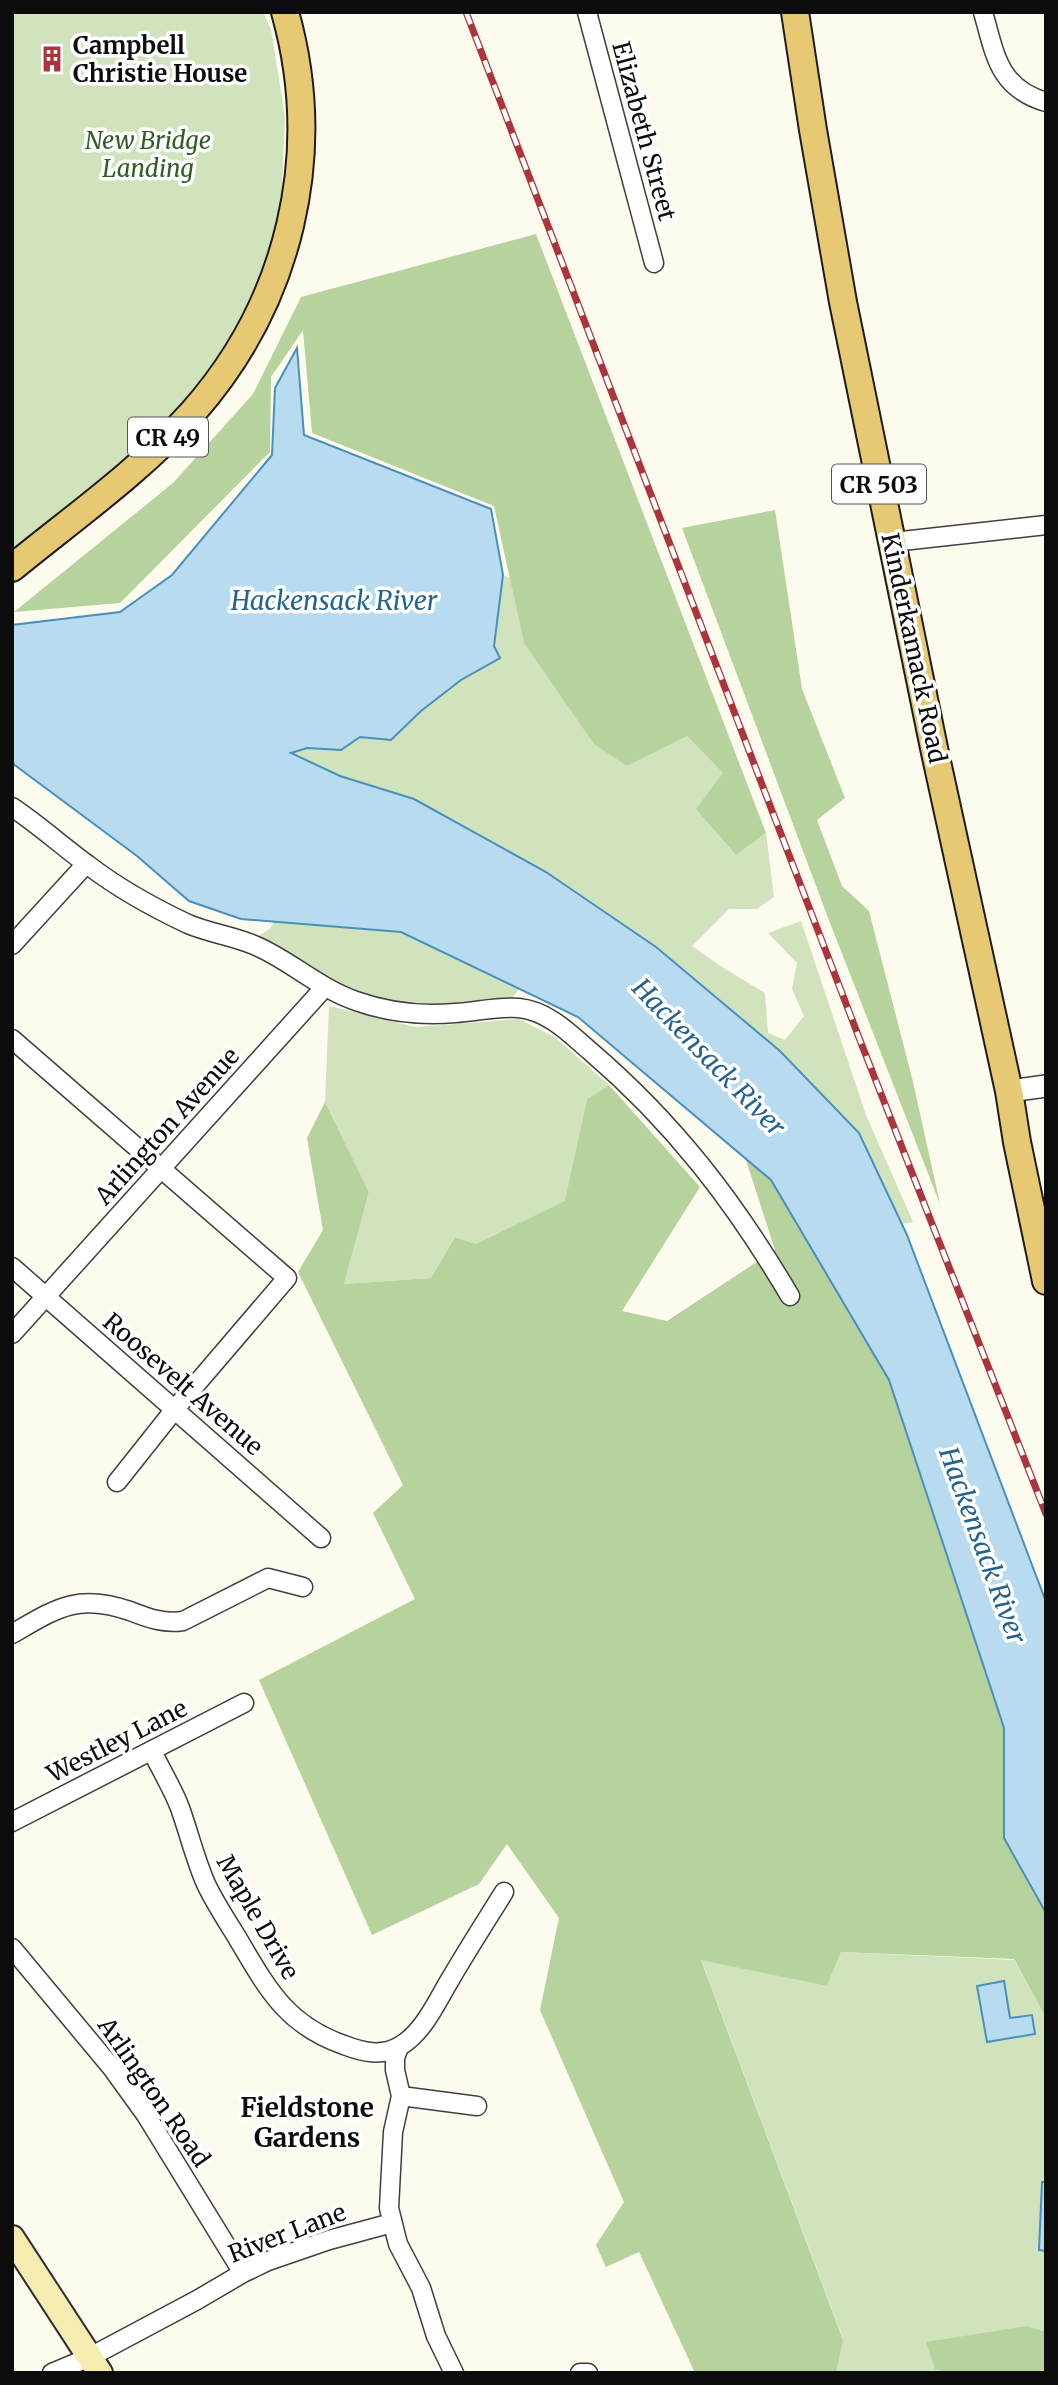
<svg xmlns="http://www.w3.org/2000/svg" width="1058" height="2385" font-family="Merriweather,serif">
<rect width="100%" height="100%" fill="#fdfaee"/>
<path fill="#d1e3bc" d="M 12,12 L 263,12 L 271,29 L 285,117 L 281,208 L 261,288 L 214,371 L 154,443 L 12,558 Z
M 503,575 L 510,578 L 524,643 L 627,766 L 686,735 L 724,774 L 697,809 L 736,855 L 766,833 L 774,897 L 757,909 L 729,909 L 692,946 L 722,967 L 765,993 L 768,1033 L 785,1040 L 804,1016 L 792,989 L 797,963 L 768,933 L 801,921 L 866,1115 L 913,1222 L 902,1224 L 859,1133 L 780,1051 L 656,947 L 546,872 L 414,799 L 340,776 L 290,753 L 307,748 L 341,750 L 360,737 L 391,740 L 421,711 L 461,679 L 500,658 L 494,646 Z
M 274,922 L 401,932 L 519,989 L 506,1006 L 390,1003 L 339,990 L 255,938 L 270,929 Z
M 329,1006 L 415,1027 L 519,1019 L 556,1038 L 609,1085 L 587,1099 L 566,1201 L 476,1244 L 455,1237 L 431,1278 L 344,1284 L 369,1192 L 325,1102 Z
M 841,1952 L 1014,1960 L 1046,2018 L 1046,2332 L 1027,2326 L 935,2369 L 952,2373 L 836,2373 L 843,2339 L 701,1959 L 827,1986 Z"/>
<path fill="#b6d29d" d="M 536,234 L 766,833 L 736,855 L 696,809 L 723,773 L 687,736 L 627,766 L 594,744 L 524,643 L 494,506 L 312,433 L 303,330 L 271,377 L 270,452 L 120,603 L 14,612 L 173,483 L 253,394 L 301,297 Z
M 775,510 L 802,689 L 845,798 L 817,820 L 842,886 L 869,911 L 913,1082 L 940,1204 L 830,923 L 682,528 Z
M 609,1085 L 700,1187 L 622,1311 L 667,1321 L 775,1250 L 746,1160 L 771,1180 L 889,1380 L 1004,1728 L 1004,1838 L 1046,1913 L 1046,2018 L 1014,1959 L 841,1952 L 827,1986 L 701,1960 L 843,2340 L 836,2373 L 695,2373 L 639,2252 L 606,2267 L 596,2245 L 624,2202 L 540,2010 L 559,1918 L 507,1844 L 479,1884 L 372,1935 L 259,1680 L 415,1599 L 373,1513 L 403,1485 L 298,1272 L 323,1230 L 307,1138 L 325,1102 L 369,1192 L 344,1284 L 431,1278 L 455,1237 L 476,1244 L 565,1201 L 587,1099 Z
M 1027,2326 L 1046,2332 L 1046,2373 L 952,2373 L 935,2369 L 926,2342 Z"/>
<path fill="#b8dbef" stroke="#4890bd" stroke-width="2" d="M 297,348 L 304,435 L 491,509 L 503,575 L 494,646 L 500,658 L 461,680 L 421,711 L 391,740 L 360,737 L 341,750 L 307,748 L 291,753 L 340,776 L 414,799 L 546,872 L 656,947 L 780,1051 L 859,1133 L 907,1235 L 1046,1602 L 1046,1913 L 1004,1838 L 1004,1728 L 889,1380 L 771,1180 L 578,1017 L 401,932 L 241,919 L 189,901 L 137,856 L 12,763 L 12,625 L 120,612 L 172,575 L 272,455 L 275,388 Z
M 1004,1981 L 1010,2018 L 1032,2015 L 1035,2034 L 987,2042 L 977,1986 Z
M 1042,2182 L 1046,2182 L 1046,2251 L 1039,2250 Z"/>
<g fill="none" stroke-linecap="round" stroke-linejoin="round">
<g stroke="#3f3f3f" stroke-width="21">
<path id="minor" d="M 587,12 L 654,263
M 983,12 C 995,54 998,88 1046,102
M 893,542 L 1046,525
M 12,807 C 39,825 62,846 88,865 C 118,888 154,908 188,924 C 209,933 233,936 254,945 C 290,960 318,988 356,1001 C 387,1012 422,1016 455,1013 C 476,1012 498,1006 519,1008 C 548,1011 569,1033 590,1051 C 674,1123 734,1201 790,1296
M 12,945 L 86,864
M 12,1039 L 287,1278 L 175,1409 L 117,1482
M 12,1267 L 321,1538
M 12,1334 L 324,988
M 12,1634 C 57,1608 77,1593 130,1611 C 148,1618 163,1624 183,1621 L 268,1578 L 303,1587
M 152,1751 C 161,1770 173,1789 180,1808 C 189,1833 195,1859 206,1884 C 215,1903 227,1921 238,1939 C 267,1988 286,2025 344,2045 C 362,2052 382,2057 400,2046 C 424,2032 437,2001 451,1978 C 468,1949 486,1921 504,1892
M 12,1822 L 244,1703
M 12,1948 L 112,2068 L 146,2115 L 243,2273
M 399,2047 L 395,2058 L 395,2070 L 401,2096 L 393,2132 L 389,2208 L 398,2244 L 421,2288 L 436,2336 L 454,2373
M 401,2096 L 477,2106
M 52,2373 L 90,2357 L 197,2300 L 243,2273 L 268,2261 L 329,2240 L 392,2223
M 580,2373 L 588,2373"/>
</g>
<g stroke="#3f3f3f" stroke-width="24">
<path id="tertiary" d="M 1009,1091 L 1046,1086"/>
</g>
<g stroke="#2e2e2e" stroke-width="28">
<path id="secondary" d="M 12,2238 L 100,2373"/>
</g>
<g stroke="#1d1d1d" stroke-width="30">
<path id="primary" d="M 795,12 L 813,130 L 843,302 L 934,748 L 1009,1091 L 1017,1142 L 1046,1281
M 12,568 C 73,518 140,471 193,412 C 290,302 325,154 285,12"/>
</g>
<use href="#minor" stroke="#fff" stroke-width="18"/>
<use href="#tertiary" stroke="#fff" stroke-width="21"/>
<use href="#secondary" stroke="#f5ecb1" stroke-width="24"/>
<use href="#primary" stroke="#e8c973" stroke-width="26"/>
<g stroke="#ac353d" stroke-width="7">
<path id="rail" d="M 466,12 L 863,1048 L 1046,1514"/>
</g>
<use href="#rail" stroke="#fff" stroke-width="4.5" stroke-dasharray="13" stroke-linecap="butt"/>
</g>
<defs>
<g id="building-bare" transform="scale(2.1)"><path d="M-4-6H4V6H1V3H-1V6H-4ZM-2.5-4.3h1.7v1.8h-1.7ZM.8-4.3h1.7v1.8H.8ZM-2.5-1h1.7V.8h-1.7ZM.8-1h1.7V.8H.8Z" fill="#ac353d" stroke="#fff" stroke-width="2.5" paint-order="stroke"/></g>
</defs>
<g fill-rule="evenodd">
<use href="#building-bare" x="52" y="59"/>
</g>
<g text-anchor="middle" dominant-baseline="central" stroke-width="7" stroke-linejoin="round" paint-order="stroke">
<g fill="#fff" stroke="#555" stroke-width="2">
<rect x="128" y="417.5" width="80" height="39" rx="5"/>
<rect x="832" y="464.5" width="94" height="39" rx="5"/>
</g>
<g font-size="23" font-weight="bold" fill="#0c0c0c">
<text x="168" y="437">CR 49</text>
<text x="879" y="484">CR 503</text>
</g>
<g font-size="24" font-weight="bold" fill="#0c0c0c" stroke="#fff" text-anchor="start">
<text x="73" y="45">Campbell<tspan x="73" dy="28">Christie House</tspan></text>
</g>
<g font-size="24" fill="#0c0c0c" stroke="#fff">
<text transform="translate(644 131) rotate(75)">Elizabeth Street</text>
<text transform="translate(914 648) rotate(78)">Kinderkamack Road</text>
<text transform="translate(167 1126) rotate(-48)">Arlington Avenue</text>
<text transform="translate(183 1384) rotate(41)">Roosevelt Avenue</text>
<text transform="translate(117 1741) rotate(-27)">Westley Lane</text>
<text transform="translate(258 1917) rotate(60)">Maple Drive</text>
<text transform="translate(154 2092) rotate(55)">Arlington Road</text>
<text transform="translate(287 2233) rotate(-21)">River Lane</text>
</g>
<g font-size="24" font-style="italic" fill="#315c25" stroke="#fff">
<text x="148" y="140">New Bridge<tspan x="148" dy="28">Landing</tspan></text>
</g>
<g font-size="26" font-style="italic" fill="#25638f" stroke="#fff">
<text x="334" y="600">Hackensack River</text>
<text transform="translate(709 1057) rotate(46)">Hackensack River</text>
<text transform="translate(983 1545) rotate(70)">Hackensack River</text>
</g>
<g font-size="26" font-weight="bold" fill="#0c0c0c" stroke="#fff">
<text x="307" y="2107">Fieldstone<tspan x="307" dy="30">Gardens</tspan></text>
</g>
</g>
<rect width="1058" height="2385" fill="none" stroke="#0c0c0c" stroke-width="28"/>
</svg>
